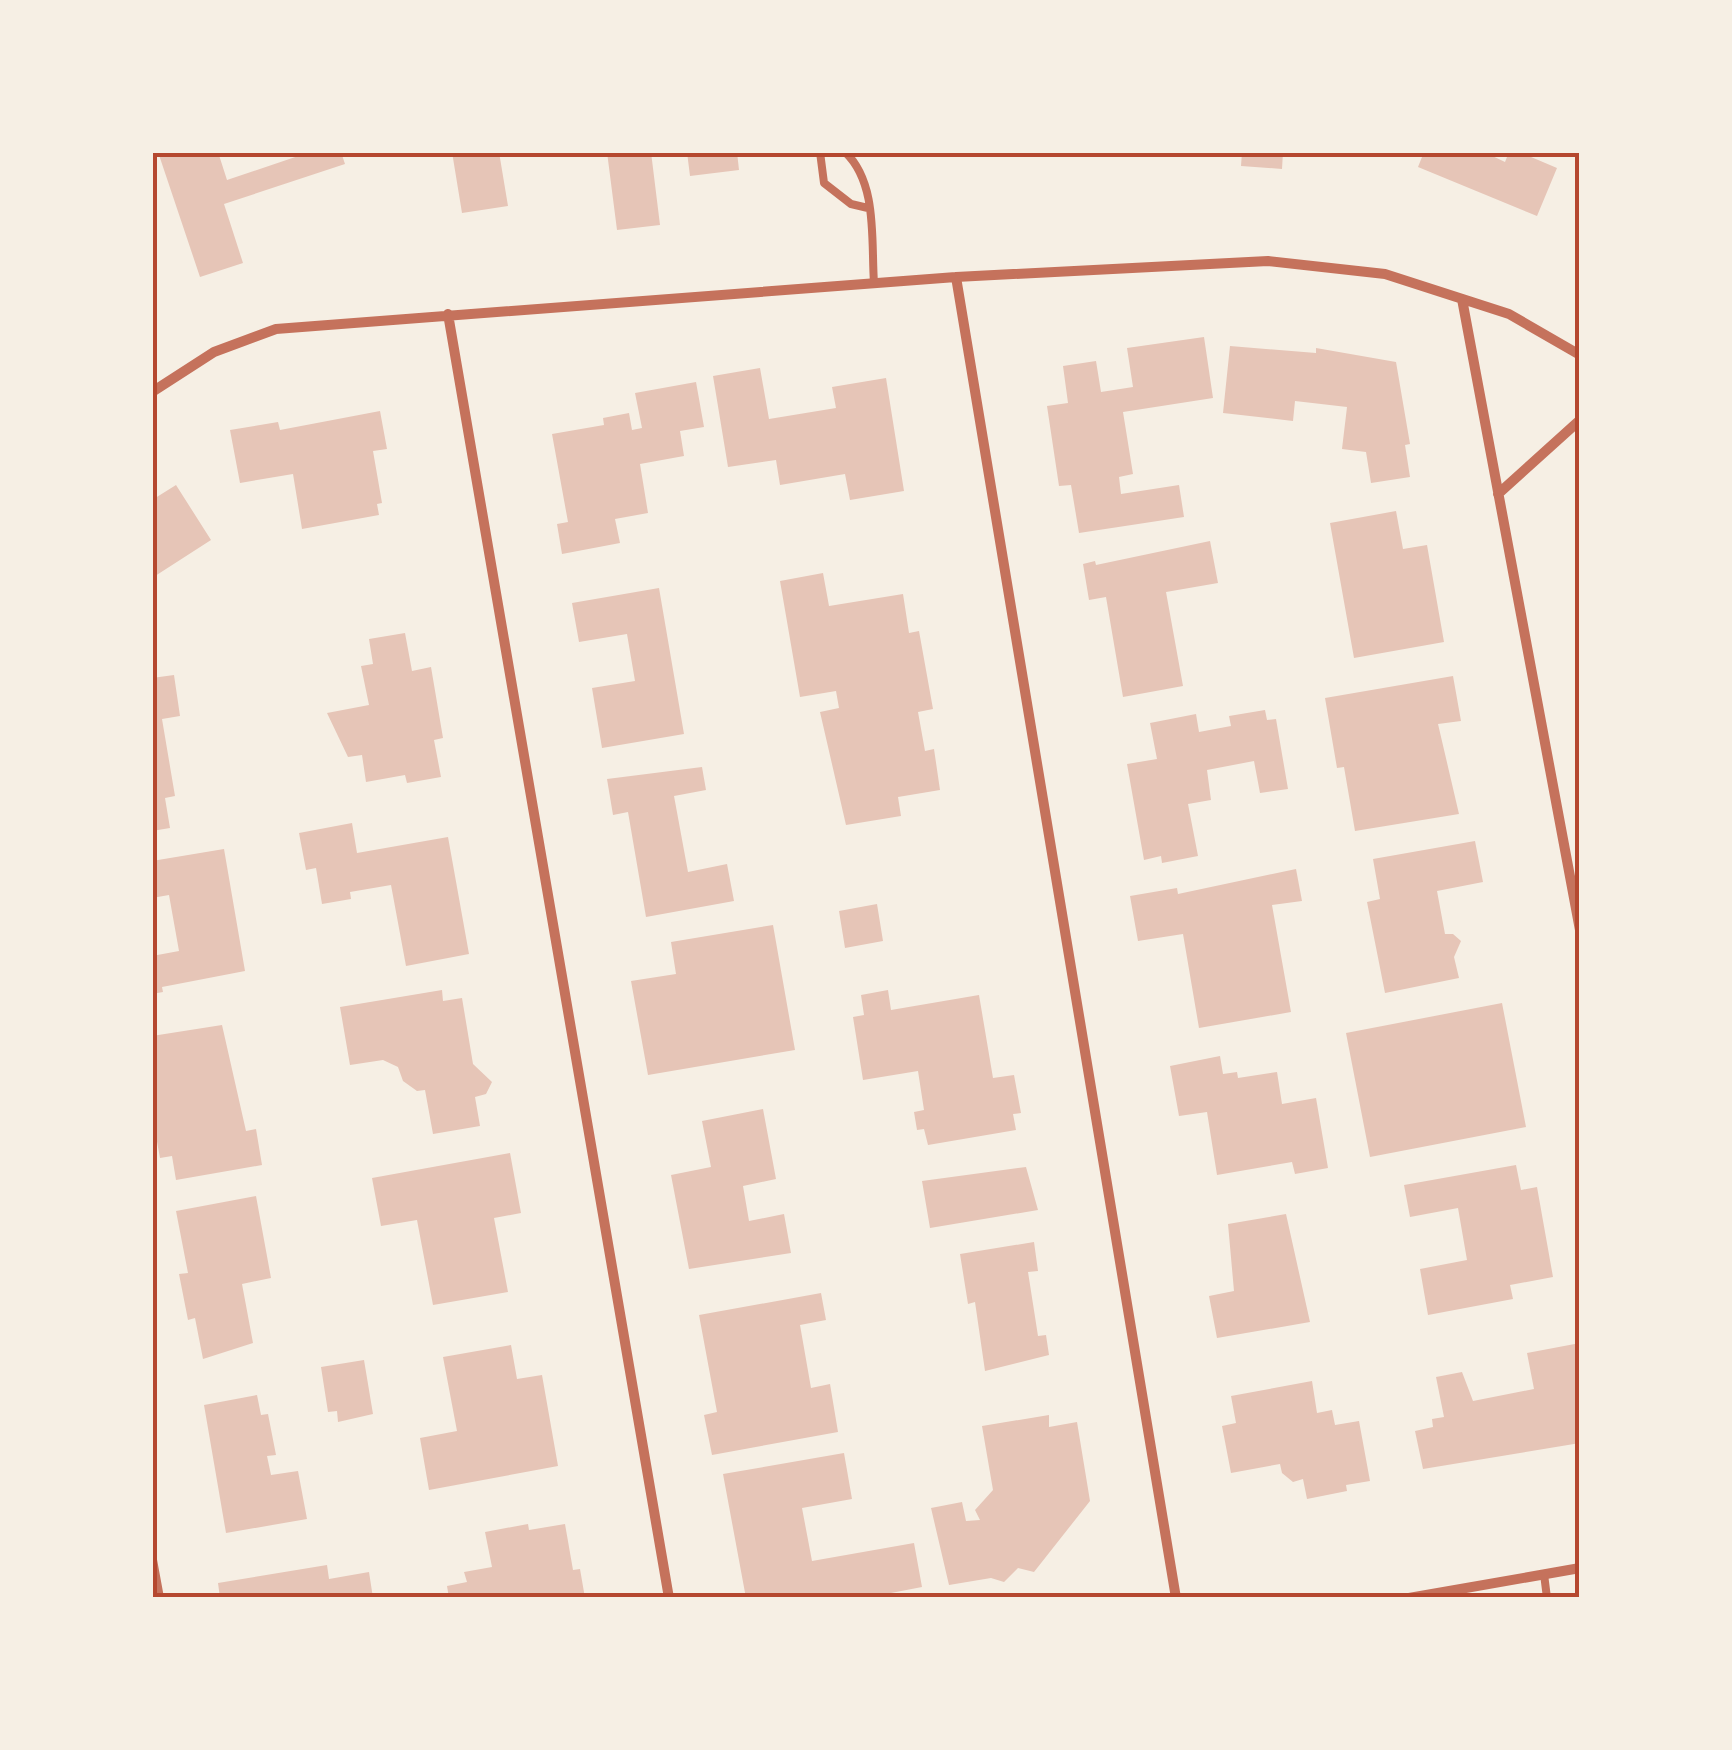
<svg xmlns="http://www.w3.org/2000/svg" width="1732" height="1750" font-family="Helvetica,sans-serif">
<rect width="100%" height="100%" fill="#f6efe4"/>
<path fill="#e6c5b7" d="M 158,152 L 218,152 L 227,180 L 310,152 L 341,152 L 345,164 L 224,204 L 243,263 L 200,277 Z
M 452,152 L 499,152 L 508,206 L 462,213 Z
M 607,152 L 651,152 L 660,225 L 617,230 Z
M 687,152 L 737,152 L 739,170 L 690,176 Z
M 1242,152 L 1283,152 L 1282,169 L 1241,166 Z
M 1424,152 L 1484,152 L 1505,162 L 1509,152 L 1519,152 L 1557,168 L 1537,216 L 1418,167 Z
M 1204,337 L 1213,398 L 1123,412 L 1133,474 L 1119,477 L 1121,494 L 1179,485 L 1184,517 L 1079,533 L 1071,485 L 1059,486 L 1047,406 L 1068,403 L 1063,366 L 1096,361 L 1101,392 L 1133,387 L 1127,348 Z
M 1230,346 L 1316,353 L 1316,348 L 1396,362 L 1410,444 L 1405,445 L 1410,477 L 1371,483 L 1366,452 L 1342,449 L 1347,407 L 1295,401 L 1293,421 L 1223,413 Z
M 760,368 L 769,419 L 836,408 L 832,387 L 886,378 L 904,491 L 850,500 L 845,474 L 780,485 L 776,460 L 728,467 L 713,376 Z
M 696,382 L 704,427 L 680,431 L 684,456 L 640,464 L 648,513 L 615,519 L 620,543 L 562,554 L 557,524 L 568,522 L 552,434 L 604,425 L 603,418 L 629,413 L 632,430 L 642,428 L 635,393 Z
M 380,411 L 387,449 L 373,451 L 382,503 L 377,504 L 379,515 L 302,529 L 293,474 L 240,483 L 230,430 L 278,422 L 280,430 Z
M 176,485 L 211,540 L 152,578 L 152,500 Z
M 1396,511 L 1403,549 L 1427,545 L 1444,642 L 1354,658 L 1330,523 Z
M 1210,541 L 1218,583 L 1166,592 L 1183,686 L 1123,697 L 1106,597 L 1089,600 L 1083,564 L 1095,561 L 1096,565 Z
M 823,573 L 829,606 L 903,594 L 909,633 L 919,631 L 933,709 L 918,712 L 925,751 L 934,749 L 940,790 L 898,797 L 901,816 L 846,825 L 820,712 L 839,708 L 836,691 L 800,697 L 780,581 Z
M 659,588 L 684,734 L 602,748 L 592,688 L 635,681 L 627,634 L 579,642 L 572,603 Z
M 405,633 L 412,671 L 431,667 L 443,738 L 434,740 L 441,777 L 407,783 L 405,775 L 366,782 L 362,755 L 348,757 L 327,713 L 369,705 L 361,666 L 373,664 L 369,639 Z
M 174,675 L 180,716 L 162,719 L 175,796 L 165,798 L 170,828 L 152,831 L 152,678 Z
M 1453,676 L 1461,721 L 1438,724 L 1459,814 L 1355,831 L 1344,767 L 1337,768 L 1325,698 Z
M 1265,710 L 1267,720 L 1276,719 L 1288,789 L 1260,793 L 1254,761 L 1207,770 L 1211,800 L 1188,804 L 1198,856 L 1162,863 L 1161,856 L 1144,860 L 1127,764 L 1157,759 L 1150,723 L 1196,714 L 1199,732 L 1231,726 L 1229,716 Z
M 702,767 L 706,790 L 674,796 L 688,872 L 727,864 L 734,901 L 646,917 L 628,812 L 613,815 L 607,779 Z
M 352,823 L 357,853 L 448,837 L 469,954 L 406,966 L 391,885 L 350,892 L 351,899 L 322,904 L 316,868 L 306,870 L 299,833 Z
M 1475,841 L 1483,882 L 1437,891 L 1445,934 L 1453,934 L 1461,941 L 1454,957 L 1459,978 L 1385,993 L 1367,902 L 1380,899 L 1373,859 Z
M 224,849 L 245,971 L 162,987 L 163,992 L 152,994 L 152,956 L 179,951 L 169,895 L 152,898 L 152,861 Z
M 1296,869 L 1302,901 L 1272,905 L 1291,1012 L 1199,1028 L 1183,934 L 1138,941 L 1130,896 L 1177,888 L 1178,894 Z
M 877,904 L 883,941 L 845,948 L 839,911 Z
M 773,925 L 795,1050 L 648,1075 L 631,981 L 676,974 L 671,942 Z
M 442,990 L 443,1001 L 462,998 L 473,1064 L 492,1082 L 486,1094 L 475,1097 L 480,1126 L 433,1134 L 425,1090 L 417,1091 L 403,1081 L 398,1067 L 383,1060 L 350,1065 L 340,1007 Z
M 888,990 L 891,1010 L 979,995 L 993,1078 L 1014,1075 L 1021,1113 L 1013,1114 L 1016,1130 L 928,1145 L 924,1129 L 917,1130 L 914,1112 L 924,1110 L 918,1071 L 863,1080 L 853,1017 L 864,1015 L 861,995 Z
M 1502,1003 L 1526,1127 L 1370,1157 L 1346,1033 Z
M 222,1025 L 246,1131 L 256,1129 L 262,1165 L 176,1180 L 172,1156 L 160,1158 L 152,1114 L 152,1036 Z
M 1220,1056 L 1223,1074 L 1237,1072 L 1238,1078 L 1277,1072 L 1282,1104 L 1316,1098 L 1328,1168 L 1295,1174 L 1292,1162 L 1217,1175 L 1207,1112 L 1179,1116 L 1170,1066 Z
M 763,1109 L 776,1179 L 743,1186 L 749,1221 L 784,1214 L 791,1253 L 689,1269 L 671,1175 L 711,1167 L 702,1121 Z
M 510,1153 L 521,1213 L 494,1218 L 508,1292 L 433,1305 L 417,1220 L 381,1226 L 372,1178 Z
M 1516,1165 L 1521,1190 L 1537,1187 L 1553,1277 L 1510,1285 L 1513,1299 L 1428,1315 L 1420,1269 L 1467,1260 L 1458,1208 L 1410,1217 L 1404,1185 Z
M 1026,1167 L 1038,1210 L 930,1228 L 922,1181 Z
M 256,1196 L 271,1278 L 242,1284 L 253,1343 L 203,1359 L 195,1318 L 188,1320 L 179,1274 L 188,1273 L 176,1211 Z
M 1286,1214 L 1310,1322 L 1217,1338 L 1209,1296 L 1234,1291 L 1228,1224 Z
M 1034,1242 L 1038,1271 L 1028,1272 L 1038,1336 L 1046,1335 L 1049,1355 L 985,1371 L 975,1302 L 968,1304 L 960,1254 Z
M 821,1293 L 826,1320 L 800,1325 L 811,1388 L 830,1384 L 838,1432 L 712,1455 L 704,1415 L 717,1412 L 699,1315 Z
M 1580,1343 L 1580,1408 L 1575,1409 L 1580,1443 L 1423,1469 L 1415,1431 L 1433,1427 L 1432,1419 L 1444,1417 L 1436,1377 L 1462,1372 L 1473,1401 L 1534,1389 L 1527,1353 Z
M 511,1345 L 517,1379 L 542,1375 L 558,1466 L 429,1490 L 420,1438 L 457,1431 L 443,1357 Z
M 364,1360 L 373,1414 L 338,1422 L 337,1411 L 328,1412 L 321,1367 Z
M 1312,1381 L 1317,1413 L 1332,1410 L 1335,1425 L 1359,1421 L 1370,1481 L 1346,1485 L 1347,1491 L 1307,1499 L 1303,1479 L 1293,1482 L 1282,1473 L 1280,1464 L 1231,1473 L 1222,1426 L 1236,1423 L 1231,1396 Z
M 257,1395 L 261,1415 L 268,1414 L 276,1455 L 267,1456 L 271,1475 L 298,1471 L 307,1519 L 226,1533 L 204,1405 Z
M 1049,1415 L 1049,1427 L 1077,1422 L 1090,1501 L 1034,1572 L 1018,1568 L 1004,1582 L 991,1578 L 949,1585 L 931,1508 L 962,1502 L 966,1521 L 980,1520 L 975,1510 L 993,1490 L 982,1426 Z
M 844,1453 L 852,1499 L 802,1508 L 812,1561 L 914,1543 L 922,1587 L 865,1598 L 746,1598 L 723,1474 Z
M 528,1524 L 529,1530 L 565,1524 L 573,1570 L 580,1569 L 585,1598 L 449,1598 L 447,1586 L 467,1582 L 464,1572 L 492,1567 L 485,1532 Z
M 327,1565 L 329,1579 L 369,1572 L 373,1598 L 220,1598 L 218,1583 Z"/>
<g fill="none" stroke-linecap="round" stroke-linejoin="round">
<path stroke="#c5725c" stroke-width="8" d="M 820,152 L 824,183 L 851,204 L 868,208
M 845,152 C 878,183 871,241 874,283
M 1544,1574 L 1547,1598"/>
<path stroke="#c5725c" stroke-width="10" d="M 956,277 L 1176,1598
M 1462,299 L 1580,930
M 448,314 L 669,1598
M 152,392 L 214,352 L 276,329 L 956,277 L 1268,261 L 1385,274 L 1509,314 L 1580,355
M 1498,494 L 1580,420
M 152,1560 L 159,1598
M 1409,1598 L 1580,1568"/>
</g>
<rect width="1732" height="1750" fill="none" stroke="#f6efe4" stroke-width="310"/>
<rect x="155" y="155" width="1422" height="1440" fill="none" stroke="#b5482f" stroke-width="4"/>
</svg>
